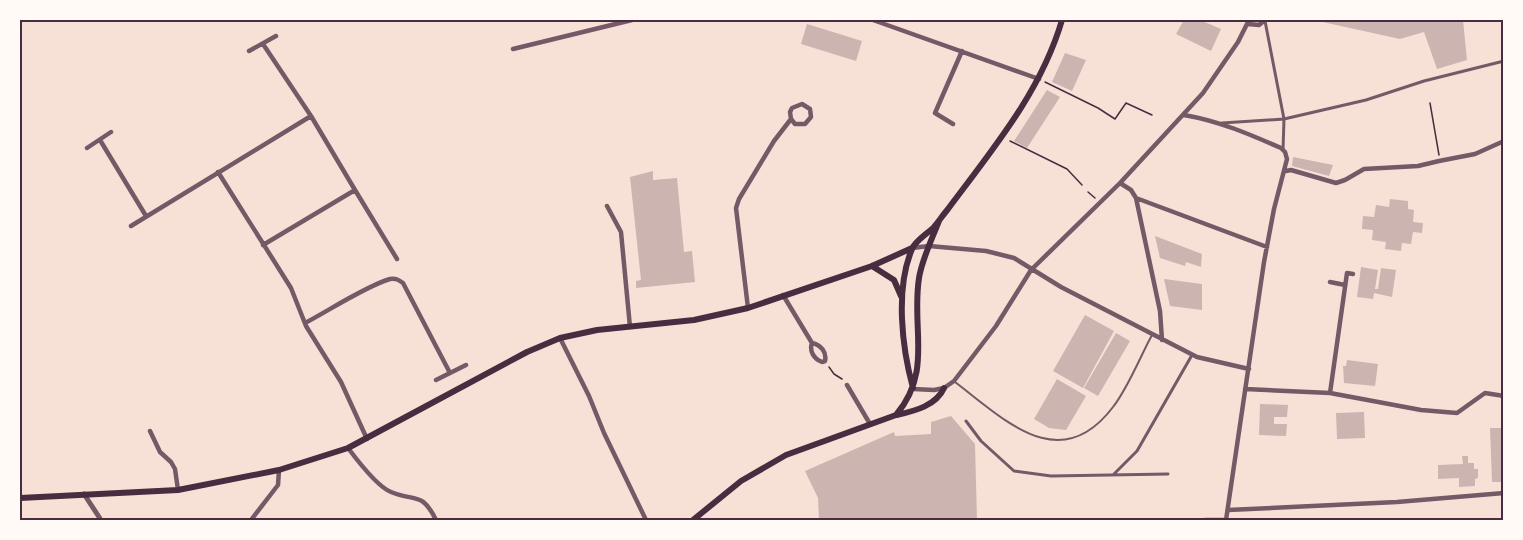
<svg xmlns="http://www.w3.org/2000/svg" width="1523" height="540" font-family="Overpass,sans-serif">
<rect width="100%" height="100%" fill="#f7e1d7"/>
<path fill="#ccb4b1" d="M 1184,20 L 1200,20 L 1221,29 L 1211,51 L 1176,34 Z
M 1318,21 L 1463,20 L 1467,60 L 1437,69 L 1424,32 L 1400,39 Z
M 807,24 L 862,41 L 856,61 L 801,44 Z
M 1065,53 L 1086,60 L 1072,91 L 1052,82 Z
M 1047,90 L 1060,97 L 1027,148 L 1014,141 Z
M 1293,157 L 1333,165 L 1329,176 L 1292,166 Z
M 653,171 L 653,180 L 677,178 L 684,252 L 692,251 L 695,282 L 636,288 L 636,281 L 641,280 L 630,177 Z
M 1390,199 L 1408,201 L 1408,209 L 1414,210 L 1413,222 L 1423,223 L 1422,233 L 1413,232 L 1411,244 L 1402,243 L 1401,251 L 1385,249 L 1386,242 L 1372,240 L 1373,230 L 1362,229 L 1363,216 L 1374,217 L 1376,205 L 1389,207 Z
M 1155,236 L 1202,254 L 1201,267 L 1186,262 L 1185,266 L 1160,258 Z
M 1361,267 L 1378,270 L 1375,289 L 1378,289 L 1381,268 L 1396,270 L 1392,297 L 1374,293 L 1373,299 L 1357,297 Z
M 1164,279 L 1202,284 L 1202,310 L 1170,306 Z
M 1085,315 L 1114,331 L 1083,388 L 1053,371 Z
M 1116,333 L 1130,341 L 1098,396 L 1084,388 Z
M 1347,360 L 1378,364 L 1375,386 L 1344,383 L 1343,366 L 1346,366 Z
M 1057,379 L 1086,396 L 1066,430 L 1049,428 L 1034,419 Z
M 1260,404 L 1288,405 L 1287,417 L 1274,417 L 1274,424 L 1287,424 L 1286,436 L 1259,435 Z
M 1364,412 L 1365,438 L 1337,439 L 1336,413 Z
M 951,416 L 975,444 L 977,520 L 819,520 L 818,498 L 805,471 L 894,432 L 895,436 L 931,434 L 931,422 Z
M 1490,428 L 1504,428 L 1504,482 L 1492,482 Z
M 1462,456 L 1468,456 L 1468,463 L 1474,463 L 1474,469 L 1478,469 L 1478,478 L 1475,479 L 1475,486 L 1459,487 L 1459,478 L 1438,479 L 1438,465 L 1463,464 Z"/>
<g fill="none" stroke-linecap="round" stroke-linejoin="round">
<path stroke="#4a2c40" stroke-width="1.5" d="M 1045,82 L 1098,108 L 1115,119 L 1126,103 L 1152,115
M 1430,103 L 1439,155
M 1010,141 L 1067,169 L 1082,185
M 1088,192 L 1095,198
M 829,367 L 834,374 L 842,379"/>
<path stroke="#755966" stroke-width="2" d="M 955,382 C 1005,420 1060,477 1113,407 C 1128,388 1140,357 1152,335"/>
<path stroke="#755966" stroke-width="3" d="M 1265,21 L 1284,119 L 1283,150
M 1222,123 L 1284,119 L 1366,100 L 1424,81 L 1504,61
M 966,421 L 981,441 L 1014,471 L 1051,476 L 1168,474
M 1114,474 L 1137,451 L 1192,355"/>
<path stroke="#755966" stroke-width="4.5" d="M 873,20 L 1039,79
M 1248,24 L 1259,25 L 1265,20
M 263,44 L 311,116
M 513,49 L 632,20
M 249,51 L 276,36
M 1184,115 C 1219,121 1249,134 1281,148 L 1285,152 L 1287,159 L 1274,209 L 1264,262 L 1226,520
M 953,124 L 935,113 L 962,51
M 100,140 L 146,216
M 87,148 L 111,132
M 1286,171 L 1291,170 L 1336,183 L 1345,180 L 1364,169 L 1418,166 L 1439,161 L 1475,154 L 1504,141
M 218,172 L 291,288 L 306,326 L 341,382 L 367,439
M 1120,183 L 1131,190 L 1136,198 L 1160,311 L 1162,340
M 1136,198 L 1267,247
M 607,206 L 621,232 L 630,327
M 131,226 L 311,116 L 355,190
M 263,245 L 355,190 L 397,259
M 912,248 L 929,246 L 986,251 L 1014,258 L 1061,287 L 1197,357 L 1249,369
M 1330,282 L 1345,285
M 783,295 L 812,343 C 809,351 814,359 822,362 L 825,361 C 827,352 821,345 812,343
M 748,308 L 736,208 L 739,199 L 774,141 L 791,119 L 790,112 L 792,108 L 802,104 L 810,109 L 811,117 L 805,124 L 795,124 L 791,119
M 305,323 C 328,311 366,286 390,279 C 396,278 399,280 403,283 L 450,373
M 560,338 L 589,396 L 604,433 L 646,520
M 436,380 L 466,365
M 847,385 L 870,424
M 913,389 L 934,390 L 944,388 L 954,381 L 996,326 L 1031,270 L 1120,183 L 1203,93 L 1238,42 L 1249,20
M 1245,389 L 1330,393 L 1421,410 L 1457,413 L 1485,393 L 1504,396
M 1330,393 L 1347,273 L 1353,274
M 150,431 L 160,452 L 171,462 L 175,469 L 178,490
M 348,448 C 357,460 378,487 391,492 C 415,502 422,491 436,520
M 1228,510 L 1397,502 L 1504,493
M 251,520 L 278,485 L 279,470
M 1205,520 L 1226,520"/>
<path stroke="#755966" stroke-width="5" d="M 84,494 L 101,520"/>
<path stroke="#4a2c40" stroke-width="6" d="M 872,266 L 894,280 L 901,296
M 913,388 C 902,348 895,289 912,249 C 915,241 927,234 934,227 C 939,221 943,215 948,209 C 992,150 1041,92 1062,20
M 897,415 C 914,411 936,406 944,388
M 20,498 L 178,490 L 279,470 L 348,448 L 527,352 L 560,338 L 597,330 L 694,320 L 748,308 L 872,266 L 912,248
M 693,520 L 741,481 L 786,455 L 896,415 C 933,371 911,329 919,278 C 922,259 932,239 939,221"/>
</g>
<rect width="1523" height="540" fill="none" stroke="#fffaf5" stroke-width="42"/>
<rect x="21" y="21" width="1481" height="498" fill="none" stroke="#4a2c40" stroke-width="2"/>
</svg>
